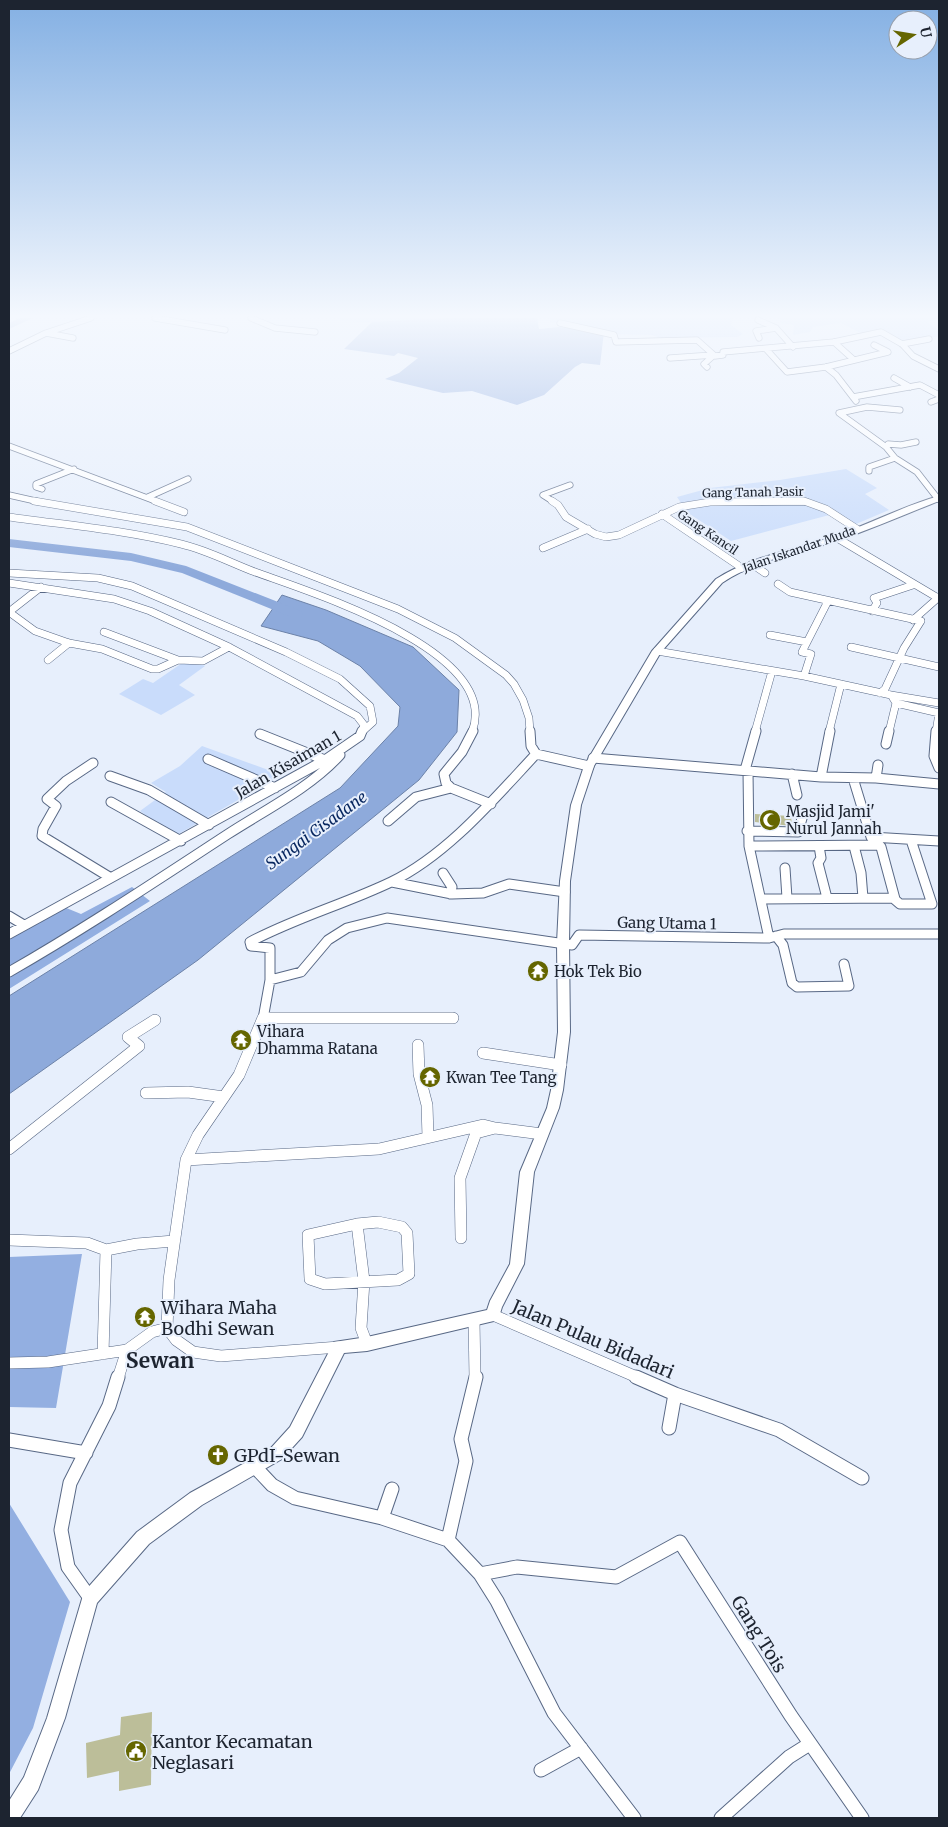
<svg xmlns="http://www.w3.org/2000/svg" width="948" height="1827" font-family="Merriweather,serif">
<rect width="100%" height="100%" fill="#e7effc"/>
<path fill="#c9dcfb" d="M 339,318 L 445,318 L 372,322 L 341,321 Z
M 550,318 L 733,318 L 731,325 L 743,334 L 737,337 L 661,338 L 652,335 L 610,334 L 560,327 L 556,322 L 550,323 Z
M 780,318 L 939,318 L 927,322 L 939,330 L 939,336 L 904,344 L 882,331 L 864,335 L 841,323 L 813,327 L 810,332 L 793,335 L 794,325 L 780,323 Z
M 846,469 L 877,488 L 865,494 L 889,510 L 856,524 L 837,513 L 731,541 L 688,513 L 677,497 L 710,488 L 780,480 Z
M 188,659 L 205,666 L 179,685 L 195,695 L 161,715 L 119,694 L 143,679 L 153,683 Z
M 202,746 L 282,775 L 175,836 L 140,811 L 166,792 L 151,783 L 180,766 Z"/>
<path fill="#93afe1" d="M 445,318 L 537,318 L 539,329 L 560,327 L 604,332 L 600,365 L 582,363 L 575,367 L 544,395 L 517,405 L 472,391 L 443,393 L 385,379 L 399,373 L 418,358 L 398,353 L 394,356 L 344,349 L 372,322 Z
M 132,887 L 150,901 L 9,989 L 9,933 L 59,905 L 81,914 Z
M 82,1254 L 56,1408 L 9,1407 L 9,1257 Z
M 9,1503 L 70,1602 L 33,1728 L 9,1774 Z"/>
<path fill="#8eaadb" stroke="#6c82a8" d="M 282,595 L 326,610 L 413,647 L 459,690 L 457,732 L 419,780 L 198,960 L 9,1094 L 9,996 L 340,788 L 398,726 L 400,707 L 360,666 L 318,641 L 261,626 Z"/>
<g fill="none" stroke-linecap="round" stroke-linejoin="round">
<path fill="#8eaadb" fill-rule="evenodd" d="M 20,318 L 33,318 L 9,329 L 9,323 Z
M 9,539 L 131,553 L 186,566 L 301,611 L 303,614 L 301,617 L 291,617 L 182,573 L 131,561 L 9,547 Z"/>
</g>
<path fill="#bcbe99" d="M 755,814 L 791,816 L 792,826 L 755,822 Z
M 152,1712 L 151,1785 L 119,1791 L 119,1771 L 87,1778 L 86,1743 L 120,1735 L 121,1717 Z"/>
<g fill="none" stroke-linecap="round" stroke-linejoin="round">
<g stroke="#586885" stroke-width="7">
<path id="minor-far4" d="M 155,318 L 225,330
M 251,318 L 275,328 L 315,332
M 758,320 L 776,328 L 793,347
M 560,323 L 614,335 L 616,342 L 697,340 L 715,356 L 723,355 L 723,352 L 834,342 L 881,332 L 902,344 L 913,356 L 939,369
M 46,333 L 73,338
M 759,338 L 756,331 L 776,328
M 834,342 L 854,360
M 902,344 L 929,339
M 766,349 L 787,372 L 826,367
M 9,351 L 46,333 L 91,318
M 670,358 L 713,355
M 707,367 L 704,364 L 713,356
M 826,367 L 888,352 L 874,345
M 826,367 L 836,375 L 856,401
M 894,378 L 910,387
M 853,397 L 920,385 L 939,395
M 931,402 L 939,399
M 900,410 L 867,407 L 839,413 L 886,447 L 895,458 L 917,472 L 938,499
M 9,446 L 158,502
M 886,447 L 888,444 L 901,445 L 916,442
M 869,471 L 869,467 L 895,458
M 42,489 L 36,487 L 36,484 L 74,469
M 9,495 L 40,502
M 148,497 L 188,479
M 554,502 L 543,495 L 570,485
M 709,502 L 807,502"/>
</g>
<g stroke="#586885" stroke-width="8">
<path id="minor-far3" d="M 34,501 L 187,527 L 398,609 L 455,638 L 506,675 L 514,684 L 523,700 L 529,718 L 530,732
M 155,501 L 184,512
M 552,501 L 558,505 L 566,517 L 595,534 L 606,537 L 619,535 L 679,507 L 710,502 L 804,501 L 826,509 L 857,529
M 662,514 L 742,568
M 9,517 C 66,525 125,530 181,544 C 207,550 231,563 255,572 C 309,592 503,651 472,732
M 837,538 L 938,598
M 543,548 L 588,529
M 752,564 L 765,573
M 9,573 L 98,578 L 132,586 L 286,652 L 340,679 L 370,706 L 373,722 L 363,731
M 9,583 L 114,599 L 150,611 L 229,647 L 357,716 L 364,725 L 362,732
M 778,584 L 790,592 L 921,621 L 904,648 L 885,689 L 880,693
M 872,611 L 877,603 L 874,598 L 913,585
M 9,612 L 35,631 L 69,643 L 102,649 L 152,669 L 158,669 L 178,660 L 203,661 L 229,647
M 9,612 L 41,587
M 913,620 L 939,597
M 104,632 L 178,660
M 770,635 L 807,642
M 851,647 L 939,667
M 657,651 L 804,676 L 891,695 L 896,703 L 889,732
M 48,660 L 69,643
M 804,676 L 811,654 L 802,652 L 828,601
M 891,695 L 939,703
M 896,703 L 939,713 L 936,732
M 755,732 L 772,671
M 829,732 L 841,684"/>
</g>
<g stroke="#586885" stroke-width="11">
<path id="minor-far2" d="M 473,731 L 462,752 L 444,774 L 446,783 L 451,788 L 491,804
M 530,731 L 531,746 L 536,754 L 589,766
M 936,731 L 934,756 L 939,768
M 260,734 L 325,760
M 886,744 L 889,731
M 593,758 L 821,777 L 876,778 L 939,784
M 208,759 L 275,788
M 93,763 L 66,781 L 47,799 L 56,806 L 43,829 L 42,836 L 111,878
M 745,770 L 756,731
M 748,771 L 749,846 L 879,845
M 792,774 L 797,795
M 110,776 L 149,790 L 209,825
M 821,777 L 830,731
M 853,778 L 871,837 L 881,847 L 895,899
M 876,778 L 878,765
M 111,802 L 181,841
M 388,821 L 416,797 L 451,788
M 747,831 L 798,832 L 803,815
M 871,837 L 939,841
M 749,846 L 769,938
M 819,846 L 821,858 L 818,863 L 827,898
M 854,846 L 861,873 L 863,898
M 785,868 L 787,898
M 443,873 L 452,887 L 450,894
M 392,882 L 452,894 L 483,893 L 509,884 L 565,892
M 761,899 L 893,898 L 900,904 L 932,904 L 911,840
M 9,916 L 24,925
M 9,934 L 325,760 L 360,736 L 362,731
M 776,936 L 783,945 L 792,983 L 797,987 L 849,986 L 844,964
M 9,972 C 84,929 156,881 228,834 C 265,810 310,788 340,755 L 339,751
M 270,980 L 270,948 L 251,946 L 250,942 C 295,918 345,904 391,882 C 447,855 494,799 536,754
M 263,1018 L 453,1018
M 263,1019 L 270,980 L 301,972 L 328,940 L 347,928 L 387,918 L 572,945 L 579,935 L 769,938 L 784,934 L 939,934"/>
</g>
<g stroke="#586885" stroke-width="12">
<path id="minor-far1" d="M 263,1018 L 453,1018
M 263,1018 L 239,1075 L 198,1135 L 186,1160 L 169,1280 L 167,1328 L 176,1340 L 193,1352 L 221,1356 L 339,1347
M 418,1045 L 419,1074 L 427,1105 L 428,1137
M 483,1053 L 561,1065
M 146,1093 L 188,1092 L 224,1097
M 9,1149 L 139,1046 L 128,1037 L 155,1020
M 186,1160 L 379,1149 L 483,1125 L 495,1128
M 378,1222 L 402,1227 L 407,1233 L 409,1274 L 398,1280 L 325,1284 L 310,1279 L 308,1235 L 357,1224 Z
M 357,1224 L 364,1281 L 361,1328 L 367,1344
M 461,1238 L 460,1178 L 476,1133 L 495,1128 L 542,1134
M 9,1240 L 87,1243 L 106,1250 L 103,1354
M 106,1250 L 137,1244 L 174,1241
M 493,1315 L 639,1378
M 474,1320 L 475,1378
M 9,1363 L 48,1362 L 127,1350 L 152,1332 L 167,1328
M 118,1378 L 127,1350"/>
</g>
<g stroke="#586885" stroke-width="15">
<path id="minor" d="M 636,1377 L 675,1394 L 669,1428
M 675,1394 L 779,1430 L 862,1478
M 9,1440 L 86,1453
M 255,1467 L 272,1485 L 295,1498 L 382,1518 L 448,1540 L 480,1574 L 497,1601 L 554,1713 L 634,1818
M 382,1518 L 392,1489
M 448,1540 L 466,1461 L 461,1439 L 476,1377
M 480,1574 L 517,1567 L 616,1577 L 680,1542 L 791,1716 L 862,1818
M 90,1598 L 68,1567 L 61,1530 L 70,1483 L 109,1406 L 118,1377
M 541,1770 L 581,1748
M 721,1818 L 789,1757 L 808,1745"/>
</g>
<g stroke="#586885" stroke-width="2">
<path id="tertiary" d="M 939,496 L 939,501 C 906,514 873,528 840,540 C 801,553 757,559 722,583 L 661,652 L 594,766 L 581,805 L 570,881 L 569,943 L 570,1032 L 563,1090 L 559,1108 L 534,1172 L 524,1264 L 502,1307 L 498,1320 L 367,1351 L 344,1353 L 302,1437 L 282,1459 L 202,1505 L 149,1544 L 97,1603 L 65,1718 L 38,1790 L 20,1818 L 9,1818 L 9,1801 L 24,1777 L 47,1718 L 84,1592 L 137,1532 L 190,1493 L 270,1449 L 290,1427 L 334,1342 L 367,1337 L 487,1310 L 490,1301 L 510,1264 L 520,1172 L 547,1108 L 551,1090 L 558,1032 L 557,943 L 560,881 L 571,805 L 584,766 L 652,651 L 716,579 C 751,556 795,550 835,536 C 870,524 903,506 939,496 Z"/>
</g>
<use href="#minor-far4" stroke="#fff" stroke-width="5.5"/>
<use href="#minor-far3" stroke="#fff" stroke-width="7"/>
<use href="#minor-far2" stroke="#fff" stroke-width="9"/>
<use href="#minor-far1" stroke="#fff" stroke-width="11"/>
<use href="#minor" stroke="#fff" stroke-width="13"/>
<use href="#tertiary" fill="#fff" fill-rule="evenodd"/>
</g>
<linearGradient id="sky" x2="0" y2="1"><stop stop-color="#84b0e3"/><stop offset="0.55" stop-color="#f4f8fe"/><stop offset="1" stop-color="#f4f8fe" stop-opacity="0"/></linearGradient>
<rect width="948" height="574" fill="url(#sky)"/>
<defs>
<g id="mosque-disc" transform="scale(1.125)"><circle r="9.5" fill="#656600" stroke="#e7effc"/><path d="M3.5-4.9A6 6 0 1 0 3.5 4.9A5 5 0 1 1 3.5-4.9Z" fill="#fff"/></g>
<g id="temple-disc" transform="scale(1.125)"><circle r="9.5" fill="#656600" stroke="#e7effc"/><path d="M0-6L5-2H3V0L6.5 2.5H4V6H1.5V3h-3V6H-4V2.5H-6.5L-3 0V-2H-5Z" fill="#fff"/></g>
<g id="church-disc" transform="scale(1.125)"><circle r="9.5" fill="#656600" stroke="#e7effc"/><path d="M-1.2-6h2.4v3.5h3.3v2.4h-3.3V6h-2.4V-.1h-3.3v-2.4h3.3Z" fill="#fff"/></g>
<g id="civic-disc" transform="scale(1.125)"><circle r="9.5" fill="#656600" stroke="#e7effc"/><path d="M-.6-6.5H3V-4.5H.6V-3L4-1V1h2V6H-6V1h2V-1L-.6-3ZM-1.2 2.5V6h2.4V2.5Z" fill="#fff"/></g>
</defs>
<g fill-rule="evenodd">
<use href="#mosque-disc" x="770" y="820"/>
<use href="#temple-disc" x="538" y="971"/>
<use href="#temple-disc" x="241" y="1040"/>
<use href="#temple-disc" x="430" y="1077"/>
<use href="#temple-disc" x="145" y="1317"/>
<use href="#church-disc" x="218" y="1455"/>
<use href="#civic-disc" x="136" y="1751"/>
</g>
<g text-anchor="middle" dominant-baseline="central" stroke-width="4" stroke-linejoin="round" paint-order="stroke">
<g font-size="12" fill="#1d2430" stroke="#e7effc">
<text transform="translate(753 492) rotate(-1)">Gang Tanah Pasir</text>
<text transform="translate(708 532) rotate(34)">Gang Kancil</text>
<text transform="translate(799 549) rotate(-19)">Jalan Iskandar Muda</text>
</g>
<g font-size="15" fill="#1d2430" stroke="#e7effc">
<text transform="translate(288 764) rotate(-30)">Jalan Kisaiman 1</text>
<text transform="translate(667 923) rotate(1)">Gang Utama 1</text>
</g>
<g font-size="15" fill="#1d2430" stroke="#e7effc" text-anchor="start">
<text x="786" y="811">Masjid Jami'<tspan x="786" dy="17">Nurul Jannah</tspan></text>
<text x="554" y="971">Hok Tek Bio</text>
<text x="257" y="1031">Vihara<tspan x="257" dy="17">Dhamma Ratana</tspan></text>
<text x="446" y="1077">Kwan Tee Tang</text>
</g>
<g font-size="16" font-style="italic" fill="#07265f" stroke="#e7effc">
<text transform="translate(316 830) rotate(-36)">Sungai Cisadane</text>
</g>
<g font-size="18" fill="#1d2430" stroke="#e7effc" text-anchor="start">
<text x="161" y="1307">Wihara Maha<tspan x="161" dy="21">Bodhi Sewan</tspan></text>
<text x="234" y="1455">GPdI-Sewan</text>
<text x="152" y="1741">Kantor Kecamatan<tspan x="152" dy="21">Neglasari</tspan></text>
</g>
<g font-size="18" fill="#1d2430" stroke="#e7effc">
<text transform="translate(593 1339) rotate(23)">Jalan Pulau Bidadari</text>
<text transform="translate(759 1634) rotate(58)">Gang Tois</text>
</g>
<g font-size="21" font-weight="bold" fill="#1d2430" stroke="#e7effc">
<text x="160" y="1360">Sewan</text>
</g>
</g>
<rect width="948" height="1827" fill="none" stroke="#1d2430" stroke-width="20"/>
<g transform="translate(913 35) rotate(78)"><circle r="24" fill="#e7effc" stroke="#969eaa"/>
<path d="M0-4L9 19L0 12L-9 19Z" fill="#656600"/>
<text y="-8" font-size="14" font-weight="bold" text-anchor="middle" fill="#1d2430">U</text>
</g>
</svg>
